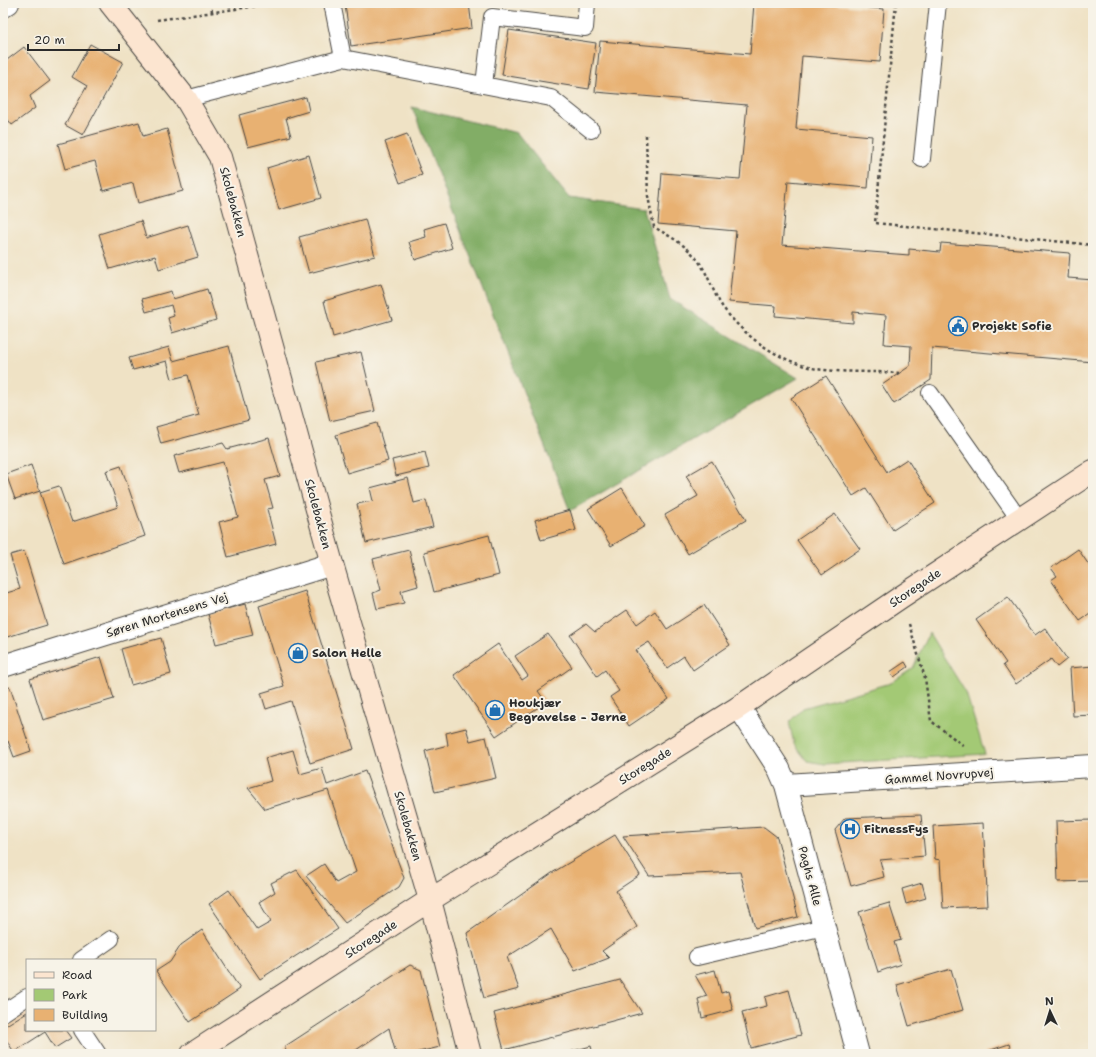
<svg xmlns="http://www.w3.org/2000/svg" width="1096" height="1057" font-family="'Shantell Sans',sans-serif">
<rect width="100%" height="100%" fill="#f7f3e8"/>
<filter id="ink" filterUnits="userSpaceOnUse"><feTurbulence type="fractalNoise" baseFrequency=".025" numOctaves="2"/><feDisplacementMap in="SourceGraphic" scale="8" xChannelSelector="R" yChannelSelector="G"/><feConvolveMatrix kernelMatrix="1 2 1 2 8 2 1 2 1" color-interpolation-filters="sRGB"/></filter>
<filter id="wash" filterUnits="userSpaceOnUse"><feTurbulence type="fractalNoise" baseFrequency=".012" numOctaves="4" result="noise"/><feDisplacementMap in="SourceGraphic" scale="16" xChannelSelector="R" yChannelSelector="G"/><feGaussianBlur stdDeviation="0.9" result="paint"/><feColorMatrix in="noise" values="0 0 0 0 0 0 0 0 0 0 0 0 0 0 0 0 0 1.4 0 .05"/><feComposite in="paint" operator="in"/></filter>
<g filter="url(#wash)">
<rect width="100%" height="100%" fill="#efe2c5"/>
<path fill="#a3c974" stroke="#677a50" d="M 929,633 L 966,693 L 985,754 L 825,764 L 807,761 L 794,744 L 789,722 L 803,708 L 891,683 L 913,668 Z"/>
<path fill="#82ad66" stroke="#566c48" d="M 412,107 L 517,133 L 569,198 L 644,209 L 670,299 L 798,378 L 570,511 Z"/>
<g id="blocks">
<path fill="#e8b172" d="M 361,3 L 469,3 L 472,28 L 351,46 L 345,5 Z
M 754,3 L 813,3 L 884,9 L 880,62 L 802,56 L 796,129 L 872,136 L 868,188 L 788,181 L 782,245 L 909,255 L 909,249 L 940,252 L 941,243 L 1070,253 L 1068,278 L 1093,280 L 1093,362 L 932,348 L 931,380 L 894,404 L 882,385 L 910,366 L 911,346 L 884,344 L 886,315 L 853,312 L 853,323 L 775,316 L 776,306 L 729,302 L 736,231 L 658,224 L 662,173 L 740,179 L 747,105 L 595,92 L 600,41 L 750,54 Z
M 509,30 L 596,43 L 589,89 L 502,75 Z
M 90,44 L 123,62 L 83,135 L 65,125 L 87,86 L 72,77 Z
M 24,47 L 50,81 L 30,96 L 35,108 L 12,125 L 3,113 L 3,63 Z
M 306,97 L 309,111 L 286,118 L 291,136 L 248,147 L 239,115 Z
M 139,122 L 143,136 L 167,129 L 183,191 L 138,203 L 133,183 L 103,191 L 95,161 L 65,169 L 58,144 Z
M 407,134 L 422,175 L 400,183 L 385,142 Z
M 309,155 L 321,198 L 279,210 L 267,168 Z
M 365,219 L 375,256 L 309,273 L 299,237 Z
M 141,221 L 146,238 L 188,225 L 198,257 L 159,269 L 155,256 L 110,269 L 99,234 Z
M 444,223 L 452,248 L 415,260 L 409,242 L 426,237 L 424,229 Z
M 381,284 L 392,320 L 333,337 L 324,301 Z
M 207,289 L 216,320 L 172,333 L 168,318 L 174,316 L 171,305 L 146,312 L 142,299 L 171,291 L 173,299 Z
M 229,346 L 249,420 L 161,444 L 156,427 L 199,415 L 188,375 L 172,379 L 167,361 L 133,370 L 129,358 L 169,347 L 173,361 Z
M 361,352 L 375,411 L 330,421 L 316,362 Z
M 826,376 L 887,472 L 907,459 L 935,503 L 893,530 L 866,488 L 853,496 L 791,398 Z
M 377,423 L 388,461 L 347,473 L 336,435 Z
M 269,438 L 280,476 L 265,480 L 273,508 L 267,509 L 276,544 L 228,557 L 219,522 L 238,517 L 223,462 L 179,473 L 174,456 L 223,443 L 227,449 Z
M 425,452 L 429,468 L 396,476 L 392,460 Z
M 712,461 L 746,520 L 688,554 L 665,515 L 698,496 L 686,476 Z
M 31,465 L 40,491 L 15,499 L 6,474 Z
M 121,466 L 145,536 L 64,564 L 40,492 L 59,486 L 72,522 L 118,507 L 106,471 Z
M 408,478 L 414,503 L 426,500 L 433,527 L 366,543 L 357,504 L 373,501 L 370,488 Z
M 622,488 L 645,526 L 611,546 L 588,509 Z
M 570,510 L 576,530 L 541,540 L 535,520 Z
M 835,514 L 860,549 L 822,575 L 797,540 Z
M 489,535 L 499,575 L 434,592 L 424,552 Z
M 1078,549 L 1093,571 L 1093,612 L 1080,621 L 1051,580 L 1057,576 L 1051,568 Z
M 409,550 L 418,586 L 401,591 L 404,603 L 377,609 L 373,593 L 381,590 L 373,559 Z
M 24,551 L 47,625 L 7,637 L 3,622 L 3,594 L 20,589 L 10,555 Z
M 305,591 L 354,749 L 310,763 L 291,701 L 266,709 L 261,693 L 284,686 L 259,606 Z
M 1008,597 L 1035,635 L 1045,628 L 1067,659 L 1057,667 L 1051,659 L 1016,684 L 1003,665 L 1006,663 L 976,620 Z
M 245,604 L 253,635 L 216,644 L 208,614 Z
M 704,605 L 730,645 L 693,670 L 684,656 L 667,668 L 649,642 L 636,650 L 669,699 L 629,726 L 610,697 L 619,691 L 605,670 L 597,676 L 570,635 L 586,624 L 595,632 L 627,610 L 637,624 L 655,611 L 667,629 Z
M 548,634 L 572,667 L 538,691 L 546,702 L 496,736 L 454,675 L 498,644 L 522,680 L 528,676 L 515,656 Z
M 161,638 L 171,674 L 131,685 L 121,649 Z
M 101,657 L 114,699 L 43,720 L 30,679 Z
M 905,662 L 908,667 L 894,677 L 890,672 Z
M 1093,666 L 1093,715 L 1073,716 L 1070,668 Z
M 10,687 L 31,751 L 14,757 L 8,741 L 3,743 L 3,689 Z
M 466,728 L 470,741 L 486,737 L 496,778 L 435,792 L 425,751 L 448,745 L 446,733 Z
M 293,750 L 300,774 L 322,768 L 327,785 L 365,771 L 404,878 L 399,887 L 345,923 L 306,876 L 324,864 L 336,883 L 356,872 L 328,790 L 265,809 L 248,788 L 271,781 L 265,758 Z
M 921,815 L 925,856 L 880,860 L 884,877 L 851,886 L 835,830 L 845,818 Z
M 1093,820 L 1093,881 L 1058,882 L 1056,821 Z
M 983,823 L 988,906 L 943,908 L 940,860 L 935,859 L 933,826 Z
M 764,827 L 777,837 L 798,917 L 755,928 L 740,872 L 649,876 L 623,836 Z
M 615,835 L 640,875 L 616,891 L 637,927 L 602,951 L 609,958 L 575,971 L 551,929 L 507,957 L 519,989 L 484,998 L 467,933 L 552,873 Z
M 297,870 L 338,929 L 260,979 L 209,904 L 229,890 L 257,930 L 271,922 L 259,902 L 275,892 L 271,883 Z
M 922,883 L 926,898 L 906,904 L 902,889 Z
M 889,903 L 901,940 L 894,942 L 901,964 L 878,972 L 859,912 Z
M 202,930 L 240,989 L 190,1022 L 156,971 L 170,962 L 181,945 Z
M 410,965 L 421,970 L 440,1047 L 410,1054 L 396,1054 L 389,1028 L 350,1054 L 288,1054 L 284,1047 Z
M 951,969 L 963,1010 L 909,1026 L 897,985 Z
M 715,970 L 721,993 L 728,991 L 733,1010 L 702,1018 L 698,999 L 707,996 L 695,975 Z
M 620,980 L 642,1013 L 504,1050 L 494,1013 Z
M 789,990 L 801,1035 L 751,1048 L 742,1012 L 767,1006 L 765,997 Z
M 27,1012 L 27,1030 L 65,1030 L 71,1038 L 55,1048 L 45,1032 L 14,1052 L 3,1035 L 3,1027 Z
M 1009,1044 L 1012,1054 L 986,1054 L 985,1052 Z
M 591,1046 L 593,1054 L 562,1054 Z"/>
</g>
</g>
<g filter="url(#ink)">
<use href="#blocks" fill-opacity="0" stroke="#484642" stroke-width="1"/>
<g fill="none" stroke-linecap="round" stroke-linejoin="round">
<g stroke="#484642" stroke-width="18">
<path id="lane" d="M 332,3 L 343,58
M 484,85 L 492,17 L 585,28 L 587,3
M 186,99 L 343,58 L 551,98 L 591,130
M 922,159 L 938,3
M 930,393 L 1019,519
M 697,957 L 824,927
M 81,960 L 111,939
M 3,1013 L 27,997
M 82,1030 L 98,1054"/>
</g>
<g stroke="#484642" stroke-width="24">
<path id="street" d="M 3,6 L 8,3
M 3,666 L 332,564
M 739,707 L 779,769 L 786,785 L 858,1054
M 786,785 L 1093,766"/>
</g>
<g stroke="#484642" stroke-width="24">
<path id="secondary" d="M 110,3 L 186,99 L 220,157 L 332,564 L 430,900 L 470,1054
M 192,1054 L 430,900 L 739,707 L 901,597 L 1093,471"/>
</g>
<path stroke="#484642" stroke-width="2.5" stroke-dasharray="3 3" stroke-linecap="butt" d="M 211,3 L 212,12
M 896,3 L 875,223 L 1093,245
M 157,20 L 278,3
M 646,135 L 648,196 L 654,227 C 669,236 685,244 696,258 C 708,272 712,291 722,306 C 743,336 780,362 817,369 C 842,373 873,371 899,373
M 909,624 L 925,678 L 931,721 L 964,746"/>
<use href="#lane" stroke="#fff" stroke-width="16"/>
<use href="#street" stroke="#fff" stroke-width="22"/>
<use href="#secondary" stroke="#fce5d0" stroke-width="22"/>
</g>
</g>
<defs>
<g id="civic-ring" transform="scale(1)"><circle r="9.5" fill="#f7f3e8" stroke="#1f6fb2" stroke-width="1.5"/><path d="M-.6-6.5H3V-4.5H.6V-3L4-1V1h2V6H-6V1h2V-1L-.6-3ZM-1.2 2.5V6h2.4V2.5Z" fill="#1f6fb2"/></g>
<g id="shop-ring" transform="scale(1)"><circle r="9.5" fill="#f7f3e8" stroke="#1f6fb2" stroke-width="1.5"/><path d="M-5-2.5h2.3a2.7 3.5 0 0 1 5.4 0H5L5.5 6h-11ZM-1.5-2.5h3a1.5 2.3 0 0 0-3 0Z" fill="#1f6fb2"/></g>
<g id="hospital-ring" transform="scale(1)"><circle r="9.5" fill="#f7f3e8" stroke="#1f6fb2" stroke-width="1.5"/><path d="M-5-5h3v3.5h4V-5h3V5h-3V1.5h-4V5h-3Z" fill="#1f6fb2"/></g>
</defs>
<g fill-rule="evenodd">
<use href="#civic-ring" x="958" y="326"/>
<use href="#shop-ring" x="298" y="653"/>
<use href="#shop-ring" x="495" y="710"/>
<use href="#hospital-ring" x="850" y="829"/>
</g>
<g text-anchor="middle" dominant-baseline="central" stroke-width="4" stroke-linejoin="round" paint-order="stroke">
<g font-size="12" fill="#2b2b2b" stroke="#f7f3e8">
<text transform="translate(233 202) rotate(75)">Skolebakken</text>
<text transform="translate(318 514) rotate(75)">Skolebakken</text>
<text transform="translate(915 588) rotate(-34)">Storegade</text>
<text transform="translate(167 615) rotate(-17)">Søren Mortensens Vej</text>
<text transform="translate(645 766) rotate(-32)">Storegade</text>
<text transform="translate(939 776) rotate(-4)">Gammel Novrupvej</text>
<text transform="translate(408 826) rotate(74)">Skolebakken</text>
<text transform="translate(810 876) rotate(75)">Paghs Alle</text>
<text transform="translate(371 939) rotate(-33)">Storegade</text>
</g>
<g font-size="12" font-weight="bold" fill="#2b2b2b" stroke="#f7f3e8" text-anchor="start">
<text x="972" y="326">Projekt Sofie</text>
<text x="312" y="653">Salon Helle</text>
<text x="509" y="703">Houkjær<tspan x="509" dy="14">Begravelse - Jerne</tspan></text>
<text x="864" y="829">FitnessFys</text>
</g>
</g>
<rect width="1096" height="1057" fill="none" stroke="#f7f3e8" stroke-width="16"/>
<rect x="26" y="959" width="130" height="72" fill="#f7f3e8" stroke="#a5a39c"/>
<rect x="34" y="972" width="20" height="6" fill="#fce5d0" stroke="#a5a39c"/>
<text x="62" y="979" font-size="12" fill="#2b2b2b">Road</text>
<rect x="34" y="989" width="20" height="12" fill="#a3c974" stroke="#a5a39c"/>
<text x="62" y="999" font-size="12" fill="#2b2b2b">Park</text>
<rect x="34" y="1009" width="20" height="12" fill="#e8b172" stroke="#a5a39c"/>
<text x="62" y="1019" font-size="12" fill="#2b2b2b">Building</text>
<g transform="translate(1050 1011) rotate(356)" stroke="#f7f3e8" stroke-width="3" paint-order="stroke">
<path d="M0-3L7 15L0 10L-7 15Z" fill="#2b2b2b"/>
<text y="-6" font-size="11" font-weight="bold" text-anchor="middle" fill="#2b2b2b">N</text>
</g>
<path d="M28 44v6h91v-6" fill="none" stroke="#2b2b2b" stroke-width="2"/>
<text x="34" y="44" font-size="12" fill="#2b2b2b" stroke="#f7f3e8" stroke-width="3" paint-order="stroke">20 m</text>
</svg>
